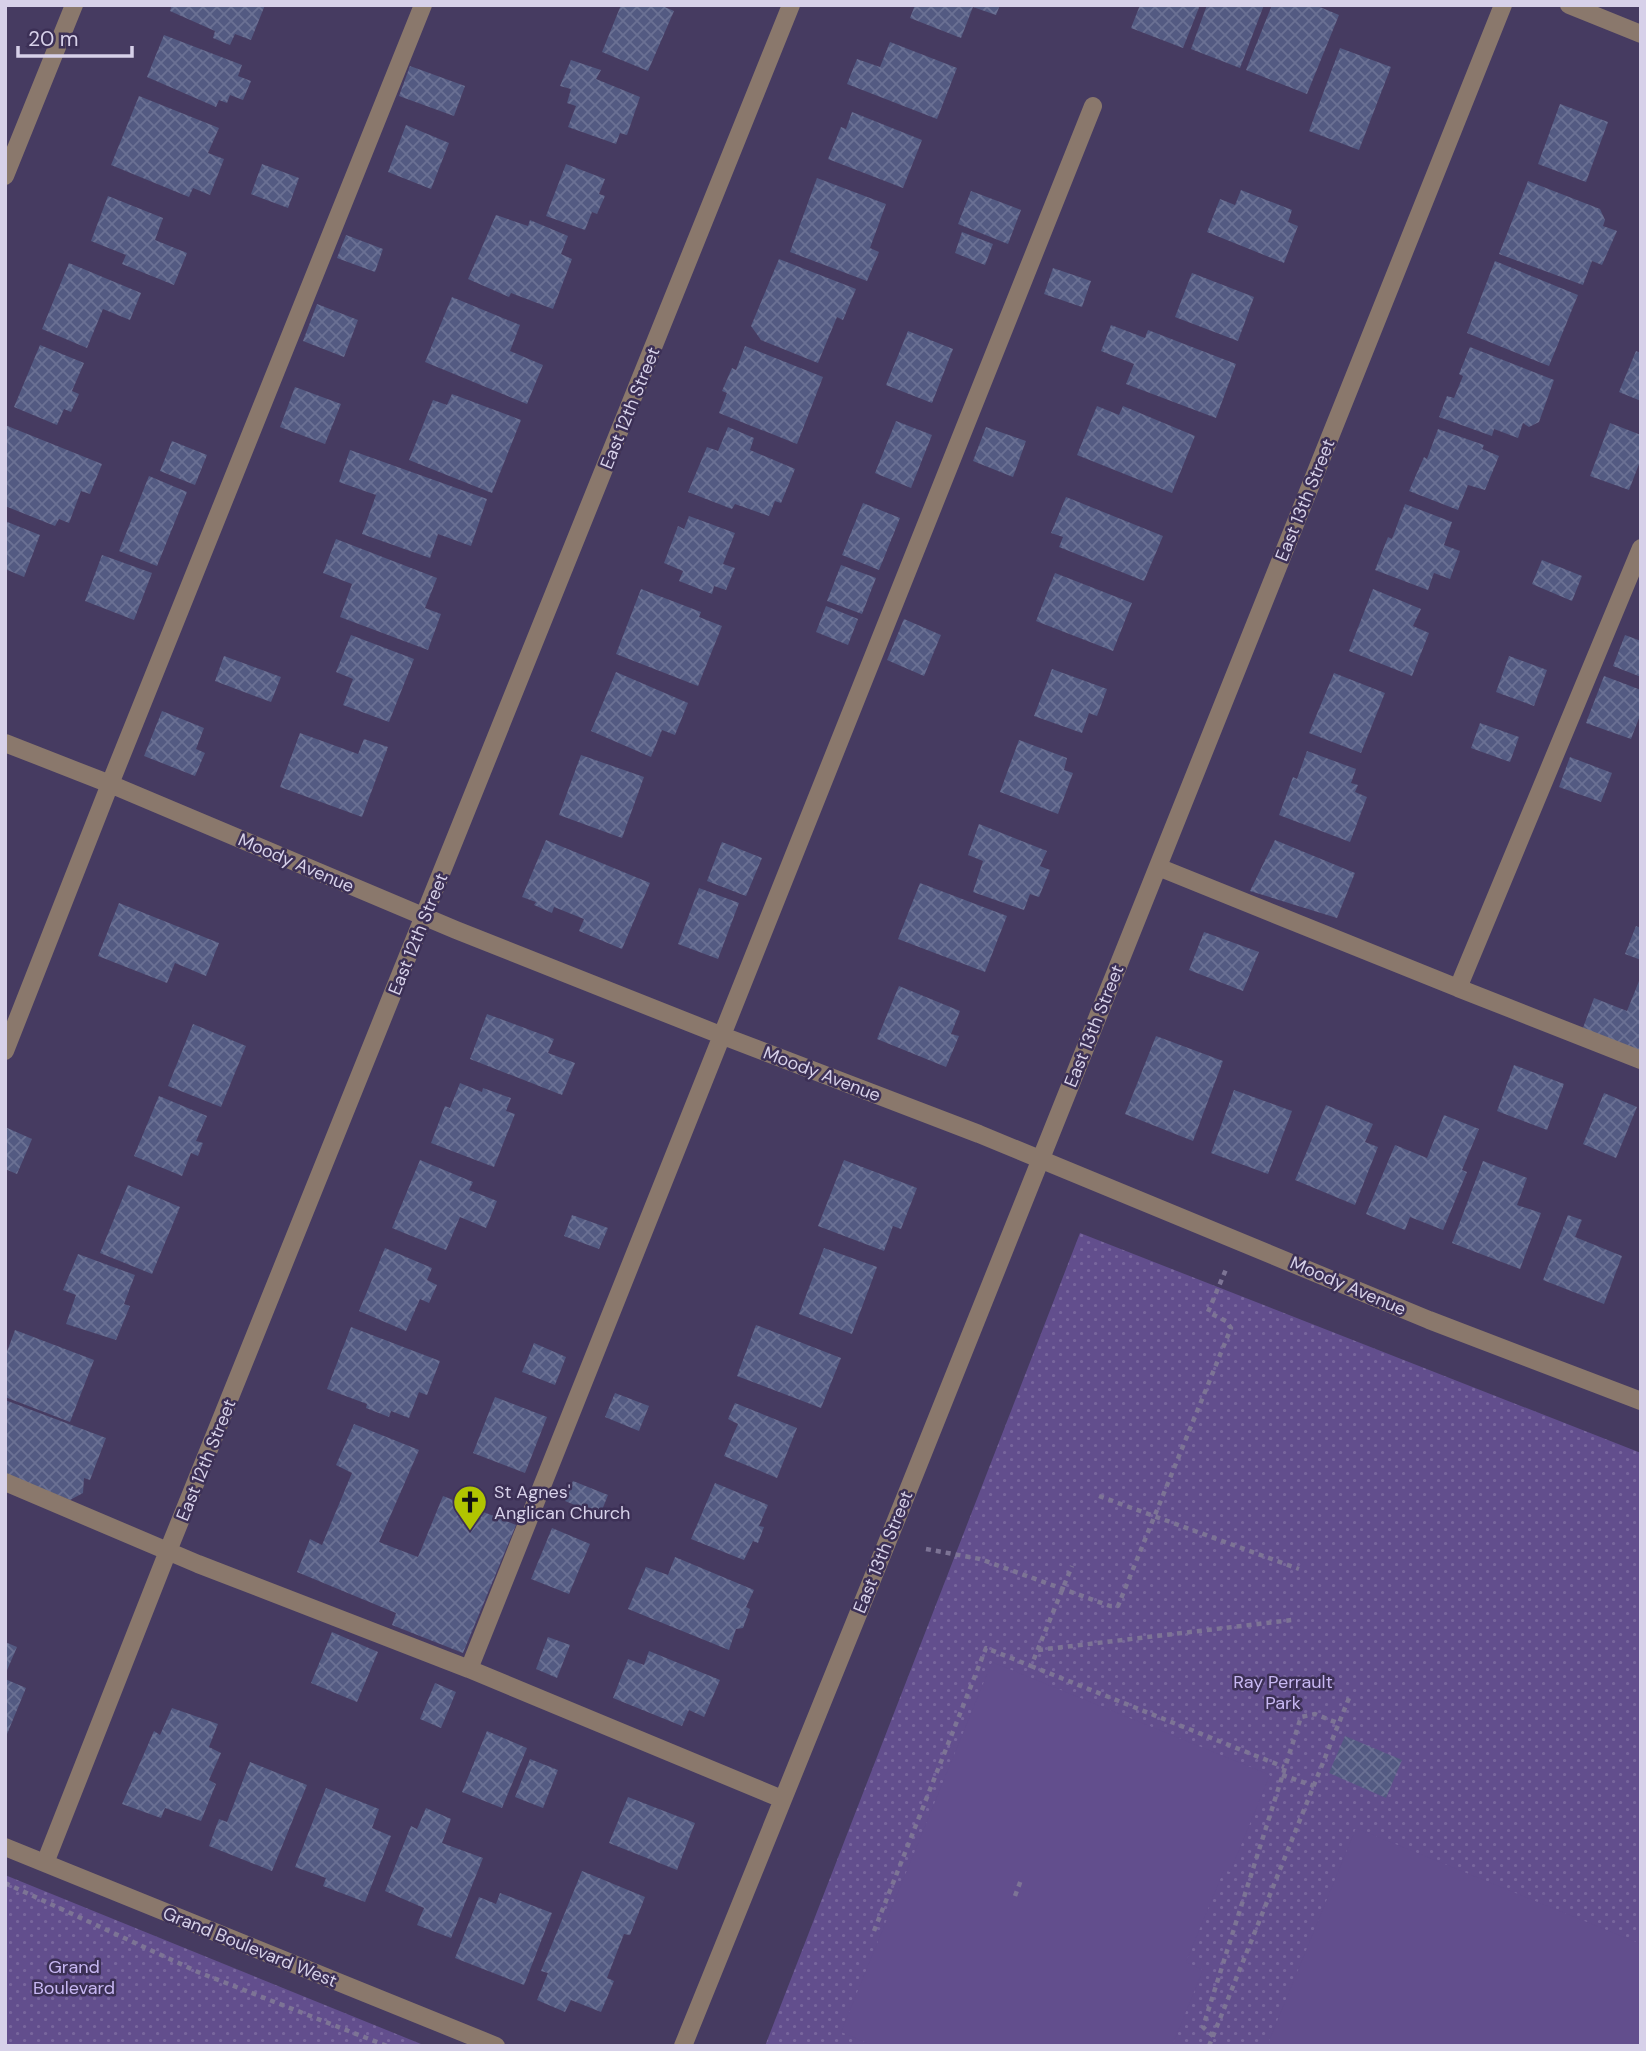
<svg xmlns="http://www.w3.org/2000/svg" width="1646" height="2051" font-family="'DM Sans',sans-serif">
<defs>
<pattern id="grass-dots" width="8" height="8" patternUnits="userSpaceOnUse" patternTransform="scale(1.75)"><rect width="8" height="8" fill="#624e8d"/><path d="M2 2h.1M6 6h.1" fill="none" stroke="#78669d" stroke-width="1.8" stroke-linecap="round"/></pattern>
<pattern id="building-cross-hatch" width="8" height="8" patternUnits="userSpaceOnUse" patternTransform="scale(1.75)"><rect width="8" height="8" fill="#535a82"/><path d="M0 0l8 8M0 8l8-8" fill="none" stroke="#6b7194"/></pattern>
</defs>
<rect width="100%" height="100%" fill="#463b61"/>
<path fill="url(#grass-dots)" d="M 1080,1233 L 1641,1453 L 1641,2046 L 765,2046 Z
M 5,1875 L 426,2046 L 5,2046 Z"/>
<path fill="#624e8d" d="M 992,1662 L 1270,1775 L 1230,1872 L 1224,1870 L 1186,1962 L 1203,1970 L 1172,2046 L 874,2046 L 841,2032 Z
M 1356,1828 L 1641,1944 L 1641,2046 L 1267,2046 Z"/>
<path fill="url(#building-cross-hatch)" d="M 172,5 L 265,5 L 251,40 L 235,34 L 230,45 L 213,38 L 215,31 L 170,11 Z
M 621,5 L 660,5 L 674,11 L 648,71 L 602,52 Z
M 915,5 L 1000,5 L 996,15 L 973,7 L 961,38 L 910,18 Z
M 1140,5 L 1200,5 L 1183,48 L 1131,28 Z
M 1207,5 L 1264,5 L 1240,68 L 1191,49 Z
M 1272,5 L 1315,5 L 1339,15 L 1307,94 L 1246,70 Z
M 164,35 L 242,65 L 238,76 L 251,81 L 243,100 L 230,95 L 227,103 L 219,100 L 216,107 L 147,77 Z
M 890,42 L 957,68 L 937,119 L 847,84 L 857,59 L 880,67 Z
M 1340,48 L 1391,67 L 1359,150 L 1309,131 Z
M 571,60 L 601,70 L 596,79 L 640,97 L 627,135 L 620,133 L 616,144 L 568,127 L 576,106 L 567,103 L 571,89 L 560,86 Z
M 410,66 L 465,86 L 454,116 L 399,96 Z
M 139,96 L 219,128 L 208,153 L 224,159 L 210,195 L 193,188 L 189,197 L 111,165 Z
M 1560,104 L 1608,122 L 1586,182 L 1538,164 Z
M 852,112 L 922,140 L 903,188 L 828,159 L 841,127 L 846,129 Z
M 406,125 L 449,143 L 431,189 L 388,172 Z
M 262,164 L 299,178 L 288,208 L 251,194 Z
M 566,164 L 605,179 L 599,194 L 605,196 L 597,214 L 592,212 L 585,230 L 546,216 Z
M 817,178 L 886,204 L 870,248 L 879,252 L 867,281 L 790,252 Z
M 1528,181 L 1600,209 L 1605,220 L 1603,226 L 1617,231 L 1602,265 L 1592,261 L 1583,285 L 1499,254 Z
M 1241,190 L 1292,210 L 1288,222 L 1298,226 L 1284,263 L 1207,232 L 1220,199 L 1235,205 Z
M 971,191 L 1021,210 L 1008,244 L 958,224 Z
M 108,196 L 163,218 L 155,240 L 187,253 L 174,285 L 122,264 L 126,255 L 91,241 Z
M 496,215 L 528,226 L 530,220 L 568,236 L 561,254 L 572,259 L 553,309 L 511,293 L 509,297 L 468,279 Z
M 962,232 L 993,244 L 985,265 L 955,253 Z
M 346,235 L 383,249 L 375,272 L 337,258 Z
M 779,259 L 856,289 L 843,320 L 837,317 L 818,363 L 761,340 L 751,326 Z
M 1495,261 L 1578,295 L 1549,366 L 1467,333 Z
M 69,263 L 141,293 L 130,320 L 103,309 L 87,348 L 42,329 Z
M 1053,268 L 1091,281 L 1082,307 L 1044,294 Z
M 1192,273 L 1254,297 L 1238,341 L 1175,317 Z
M 452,297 L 520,325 L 510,351 L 543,365 L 527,404 L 425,362 Z
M 317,304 L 358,320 L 344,357 L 303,341 Z
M 1111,325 L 1145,338 L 1148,330 L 1236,364 L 1216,418 L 1126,384 L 1134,364 L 1101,351 Z
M 908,331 L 953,349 L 932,403 L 886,385 Z
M 40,345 L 84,363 L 72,391 L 79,394 L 71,412 L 64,409 L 57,425 L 14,407 Z
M 745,346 L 823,377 L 797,444 L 719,413 L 727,393 L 722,391 L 732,368 L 736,370 Z
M 1470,347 L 1554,380 L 1539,422 L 1529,427 L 1523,423 L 1518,438 L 1494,429 L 1492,436 L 1439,417 L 1447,396 L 1454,398 L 1463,376 L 1459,374 Z
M 1636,351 L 1641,353 L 1641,401 L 1619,392 Z
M 295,387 L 341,404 L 325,444 L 280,427 Z
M 452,394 L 521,420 L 492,493 L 409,460 L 433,400 L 447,405 Z
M 1097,406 L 1119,415 L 1123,406 L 1195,436 L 1172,493 L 1077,455 Z
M 896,421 L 932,435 L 911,488 L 875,473 Z
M 1610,423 L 1641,435 L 1641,459 L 1629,490 L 1590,476 Z
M 5,425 L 102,464 L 90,494 L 81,491 L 69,523 L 59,519 L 55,526 L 5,506 Z
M 728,427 L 754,438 L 750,450 L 795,469 L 781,503 L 775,501 L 769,516 L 735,504 L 732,509 L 688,492 L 707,447 L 718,451 Z
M 986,427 L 1026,441 L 1013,477 L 973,461 Z
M 1438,429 L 1484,445 L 1482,449 L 1499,456 L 1485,490 L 1468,485 L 1458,510 L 1409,491 L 1424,457 L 1427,459 Z
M 172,441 L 207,455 L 195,485 L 160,471 Z
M 350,450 L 487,499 L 471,546 L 438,534 L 430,558 L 362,534 L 376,495 L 339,482 Z
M 149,476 L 187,492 L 157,566 L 119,551 Z
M 1066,497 L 1163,536 L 1144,581 L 1059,547 L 1063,537 L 1051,533 Z
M 863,503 L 900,518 L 879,570 L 842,555 Z
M 1405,504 L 1452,522 L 1444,545 L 1460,551 L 1450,579 L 1434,573 L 1428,590 L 1375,570 L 1388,537 L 1392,539 Z
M 689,516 L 735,533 L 723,564 L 735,568 L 726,590 L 714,586 L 712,594 L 679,581 L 683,571 L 664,563 L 678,526 L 684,529 Z
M 5,521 L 40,535 L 24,577 L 5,569 Z
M 336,539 L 437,578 L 425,608 L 441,614 L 428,650 L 340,617 L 352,584 L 323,573 Z
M 102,555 L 152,573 L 134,620 L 85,601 Z
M 1542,560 L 1582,576 L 1572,601 L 1532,584 Z
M 841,565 L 876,578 L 862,614 L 827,601 Z
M 1055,573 L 1132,603 L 1113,651 L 1036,621 Z
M 641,589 L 701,612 L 699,617 L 722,626 L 698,686 L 616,654 Z
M 1373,589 L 1421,609 L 1413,626 L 1429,633 L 1412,676 L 1349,651 Z
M 826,606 L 858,619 L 848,645 L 816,632 Z
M 904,619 L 941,635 L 924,676 L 887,660 Z
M 351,635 L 414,659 L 389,722 L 343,705 L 353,679 L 336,672 Z
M 1625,635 L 1641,641 L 1641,677 L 1613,666 Z
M 224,656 L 281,677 L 271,702 L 215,681 Z
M 1509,656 L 1547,670 L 1534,706 L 1496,692 Z
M 1052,669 L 1107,689 L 1097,716 L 1089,713 L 1082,733 L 1034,716 Z
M 616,672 L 688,703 L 675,735 L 662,730 L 651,757 L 591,731 Z
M 1334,673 L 1385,693 L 1361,753 L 1309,733 Z
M 1604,676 L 1641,690 L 1641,713 L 1631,739 L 1586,723 Z
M 162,711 L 204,728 L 196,749 L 205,753 L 195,776 L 144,756 Z
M 1480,723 L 1519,737 L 1510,762 L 1471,748 Z
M 300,733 L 358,754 L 364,739 L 388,747 L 362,817 L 280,787 Z
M 1019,740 L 1067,758 L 1064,770 L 1073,773 L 1058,814 L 1000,792 Z
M 1307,751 L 1356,769 L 1351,783 L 1358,785 L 1355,792 L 1367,797 L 1350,842 L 1279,815 L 1293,777 L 1297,779 Z
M 581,755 L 644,777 L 622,838 L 559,815 Z
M 1570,757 L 1612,773 L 1601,802 L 1559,787 Z
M 979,824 L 1047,851 L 1040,866 L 1050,870 L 1039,897 L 1030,894 L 1024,910 L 973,892 L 983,861 L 968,855 Z
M 546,840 L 650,883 L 622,949 L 579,931 L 584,919 L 554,907 L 552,913 L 534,905 L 536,902 L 522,897 Z
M 1275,840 L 1355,873 L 1337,918 L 1250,891 Z
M 722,842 L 762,858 L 746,896 L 707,881 Z
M 920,883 L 1007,916 L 985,972 L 898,939 Z
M 699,888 L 739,903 L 718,959 L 678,944 Z
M 119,903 L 219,943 L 206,976 L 175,963 L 167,983 L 98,956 Z
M 1636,926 L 1641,928 L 1641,960 L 1625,954 Z
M 1204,932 L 1259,952 L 1243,991 L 1189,970 Z
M 1641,976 L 1641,1059 L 1580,1036 L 1594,998 L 1627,1011 Z
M 899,986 L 960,1011 L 951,1034 L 959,1036 L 946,1067 L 877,1039 Z
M 487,1014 L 554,1039 L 548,1053 L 575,1063 L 562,1095 L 470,1059 Z
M 193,1024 L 246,1046 L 221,1107 L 168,1086 Z
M 1156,1036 L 1223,1061 L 1193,1141 L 1125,1114 Z
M 1514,1065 L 1564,1084 L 1547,1130 L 1497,1111 Z
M 460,1083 L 482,1092 L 483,1088 L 511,1098 L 506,1111 L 515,1114 L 494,1167 L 431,1143 L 445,1106 L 450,1108 Z
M 1234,1090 L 1292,1111 L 1268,1174 L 1211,1153 Z
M 1604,1093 L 1637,1107 L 1616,1158 L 1583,1144 Z
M 159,1096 L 207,1116 L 196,1141 L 203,1143 L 198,1156 L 191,1153 L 182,1176 L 134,1156 Z
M 1326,1105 L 1373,1124 L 1365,1142 L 1378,1147 L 1355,1205 L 1295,1180 Z
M 1444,1115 L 1479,1129 L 1462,1170 L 1467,1172 L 1443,1230 L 1410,1217 L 1405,1230 L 1366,1214 L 1395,1145 L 1427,1158 Z
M 5,1127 L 32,1139 L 17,1174 L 5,1169 Z
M 420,1160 L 473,1182 L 469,1190 L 497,1201 L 486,1228 L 460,1217 L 446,1250 L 392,1228 Z
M 844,1160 L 917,1188 L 901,1229 L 893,1226 L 884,1251 L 818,1226 Z
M 1483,1161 L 1527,1178 L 1517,1205 L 1541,1213 L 1520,1269 L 1452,1243 Z
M 128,1185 L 180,1207 L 152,1274 L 100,1253 Z
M 572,1215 L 608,1228 L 599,1249 L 564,1236 Z
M 1568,1215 L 1582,1220 L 1575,1237 L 1622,1256 L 1604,1304 L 1543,1280 Z
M 385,1248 L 432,1268 L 427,1280 L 437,1285 L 429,1303 L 420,1299 L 406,1331 L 359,1311 Z
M 824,1248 L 877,1267 L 852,1334 L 799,1314 Z
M 78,1254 L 135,1275 L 124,1304 L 130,1306 L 116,1340 L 66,1324 L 76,1295 L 63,1290 Z
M 756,1325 L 841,1358 L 821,1408 L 737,1376 Z
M 351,1327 L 440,1361 L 427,1395 L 419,1392 L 409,1418 L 391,1411 L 389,1417 L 366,1408 L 367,1404 L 327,1389 Z
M 15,1330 L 94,1360 L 70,1422 L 5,1397 L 5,1357 Z
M 534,1343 L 566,1357 L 555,1385 L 522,1372 Z
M 615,1393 L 649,1406 L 639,1431 L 605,1417 Z
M 495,1397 L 547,1417 L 525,1473 L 473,1453 Z
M 5,1400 L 106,1438 L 90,1480 L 84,1478 L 83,1493 L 70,1500 L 5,1474 Z
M 735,1403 L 797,1428 L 777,1478 L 724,1456 L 738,1424 L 728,1419 Z
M 354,1424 L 419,1450 L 379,1542 L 418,1557 L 443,1496 L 516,1525 L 463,1653 L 392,1625 L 396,1613 L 297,1572 L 310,1539 L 322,1545 L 352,1473 L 336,1465 Z
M 573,1481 L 608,1495 L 600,1515 L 565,1501 Z
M 715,1483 L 768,1505 L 759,1526 L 764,1527 L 758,1543 L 753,1541 L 744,1560 L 691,1539 Z
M 552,1528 L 590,1544 L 569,1594 L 531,1579 Z
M 675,1557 L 754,1590 L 746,1607 L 750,1609 L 743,1628 L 736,1629 L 729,1650 L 628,1609 L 646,1567 L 668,1575 Z
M 332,1632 L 378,1652 L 357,1702 L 311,1683 Z
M 548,1637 L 570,1645 L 557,1678 L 536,1669 Z
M 5,1642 L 17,1647 L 5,1675 Z
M 649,1651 L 720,1680 L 704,1717 L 689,1710 L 682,1726 L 613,1698 L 628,1659 L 644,1665 Z
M 5,1679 L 26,1688 L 5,1739 Z
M 435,1683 L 456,1692 L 441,1728 L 420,1719 Z
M 172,1708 L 218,1724 L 209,1747 L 221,1753 L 209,1780 L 216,1784 L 201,1821 L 165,1808 L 161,1818 L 122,1804 L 154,1731 L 160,1735 Z
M 487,1731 L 527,1748 L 502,1808 L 462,1792 Z
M 1345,1736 L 1402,1760 L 1386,1798 L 1329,1773 Z
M 530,1759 L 558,1770 L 543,1808 L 515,1797 Z
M 250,1762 L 307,1785 L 272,1871 L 209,1846 L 219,1819 L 227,1822 Z
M 326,1788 L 379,1809 L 372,1828 L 391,1836 L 365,1902 L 323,1886 L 326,1878 L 295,1867 Z
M 628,1797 L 695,1823 L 677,1870 L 609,1843 Z
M 426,1808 L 451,1819 L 442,1843 L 483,1858 L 451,1938 L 417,1925 L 424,1908 L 385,1891 L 411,1826 L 417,1829 Z
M 582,1871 L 645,1897 L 630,1935 L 624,1934 L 607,1978 L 614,1981 L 601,2012 L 571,2000 L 565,2012 L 537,2000 L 548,1973 L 541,1971 Z
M 500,1893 L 552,1913 L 524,1985 L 455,1958 L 479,1897 L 496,1904 Z"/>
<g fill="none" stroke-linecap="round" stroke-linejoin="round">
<path stroke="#7d7495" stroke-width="4.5" stroke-dasharray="5 5" stroke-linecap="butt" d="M 1099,1496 L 1299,1569
M 926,1549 L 980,1559 L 1110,1606 L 1118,1606 L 1231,1328 L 1226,1321 L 1208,1312 L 1227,1267
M 1038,1650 L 1292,1620
M 1031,1666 L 1284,1767
M 1282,1775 L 1314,1786
M 5,1883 L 198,1972 L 387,2046
M 1015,1896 L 1021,1880
M 874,1931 L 986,1648 L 1031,1666 L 1072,1566
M 1213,2036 L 1203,2027 L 1301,1717 L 1315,1714 L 1340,1724
M 1209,2046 L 1349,1698"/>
<path stroke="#8a786c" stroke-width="18" d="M 1569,5 L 1641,34
M 5,176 L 74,5
M 5,743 L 110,784 L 456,930 L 723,1036 L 979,1134 L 1429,1320 L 1641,1401
M 1158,867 L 1458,988 L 1641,548
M 1458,988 L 1641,1060
M 5,1051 L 110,784 L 423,5
M 5,1482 L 198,1564 L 469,1669 L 782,1799
M 469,1669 L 1093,106
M 5,1847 L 496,2046
M 45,1863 L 168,1551 L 791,5
M 683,2046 L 899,1513 L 1503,5"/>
</g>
<defs>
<g id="church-pin" transform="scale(1.75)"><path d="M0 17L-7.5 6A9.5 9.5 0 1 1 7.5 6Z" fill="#b1c500" stroke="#3c3056"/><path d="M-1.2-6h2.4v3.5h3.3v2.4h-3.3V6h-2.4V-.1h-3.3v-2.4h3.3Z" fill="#111"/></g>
</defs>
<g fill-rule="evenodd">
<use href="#church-pin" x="470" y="1502"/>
</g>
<g text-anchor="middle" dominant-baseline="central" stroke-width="5" stroke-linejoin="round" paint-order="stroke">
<g font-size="18" fill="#d7d1e9" stroke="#3c3056">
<text transform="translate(630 408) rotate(-68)">East 12th Street</text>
<text transform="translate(1305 500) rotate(-68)">East 13th Street</text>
<text transform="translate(296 863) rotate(23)">Moody Avenue</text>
<text transform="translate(418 934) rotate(-68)">East 12th Street</text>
<text transform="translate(1094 1026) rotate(-68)">East 13th Street</text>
<text transform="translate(822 1074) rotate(21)">Moody Avenue</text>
<text transform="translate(1348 1286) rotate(23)">Moody Avenue</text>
<text transform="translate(206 1460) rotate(-68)">East 12th Street</text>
<text transform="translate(883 1552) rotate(-68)">East 13th Street</text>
<text transform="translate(250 1947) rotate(22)">Grand Boulevard West</text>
</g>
<g font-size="18" fill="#d7d1e9" stroke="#3c3056" text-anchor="start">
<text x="494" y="1492">St Agnes'<tspan x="494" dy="21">Anglican Church</tspan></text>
</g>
<g font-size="18" fill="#c8b8f3" stroke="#3c3056">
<text x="1283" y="1682">Ray Perrault<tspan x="1283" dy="21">Park</tspan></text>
<text x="74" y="1967">Grand<tspan x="74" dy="21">Boulevard</tspan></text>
</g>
</g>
<rect width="1646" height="2051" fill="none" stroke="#d7d1e9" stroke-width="14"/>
<path d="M18 46v10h114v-10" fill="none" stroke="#d7d1e9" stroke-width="3.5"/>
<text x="28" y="46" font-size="21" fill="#d7d1e9" stroke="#3c3056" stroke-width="5" paint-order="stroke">20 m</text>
</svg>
